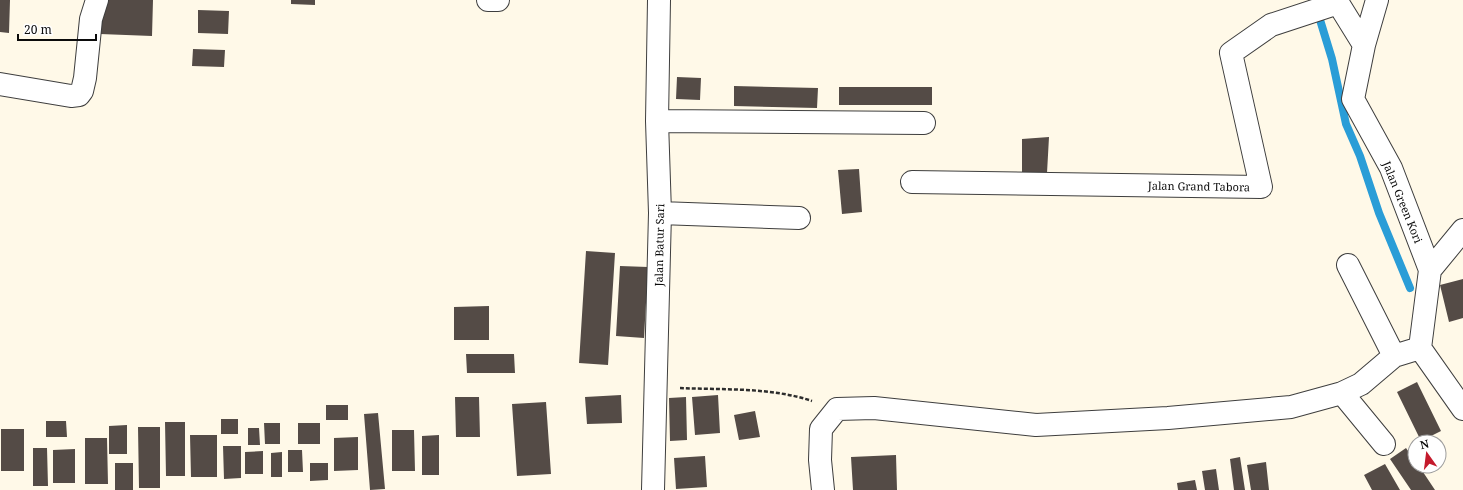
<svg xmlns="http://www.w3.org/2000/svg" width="1463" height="490" font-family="'Noto Serif',serif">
<rect width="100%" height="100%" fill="#fff9e8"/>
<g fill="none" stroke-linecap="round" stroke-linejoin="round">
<path stroke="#2a9dd7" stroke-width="8" d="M 1317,10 L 1332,59 L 1346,124 L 1360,156 L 1379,213 L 1410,288"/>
</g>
<path fill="#544b46" d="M 0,0 L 10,0 L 9,33 L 0,32 Z
M 102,0 L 153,0 L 152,36 L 100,34 Z
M 291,0 L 315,0 L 315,5 L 291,4 Z
M 198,10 L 229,11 L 228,34 L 198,33 Z
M 193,49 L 225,50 L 224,67 L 192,66 Z
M 677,77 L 701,78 L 700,100 L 676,99 Z
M 734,86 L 818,88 L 817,108 L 734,106 Z
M 839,87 L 932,87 L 932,105 L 839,105 Z
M 1049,137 L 1047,173 L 1022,174 L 1022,139 Z
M 859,169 L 862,212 L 842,214 L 838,170 Z
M 586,251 L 615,253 L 608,365 L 579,363 Z
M 620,266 L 648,267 L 644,338 L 616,336 Z
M 1463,279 L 1463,318 L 1449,322 L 1440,285 Z
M 489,306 L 489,340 L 454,340 L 454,307 Z
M 466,354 L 514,354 L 515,373 L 467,373 Z
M 1417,382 L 1441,431 L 1421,441 L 1397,392 Z
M 621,395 L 622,423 L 587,424 L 585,397 Z
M 718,395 L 720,433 L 695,435 L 692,397 Z
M 455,397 L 479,397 L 480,437 L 456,437 Z
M 686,397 L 687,440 L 670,441 L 669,398 Z
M 546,402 L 551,474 L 517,476 L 512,404 Z
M 326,405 L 348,405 L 348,420 L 326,420 Z
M 755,411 L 760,437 L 739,440 L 734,415 Z
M 378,413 L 385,489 L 370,490 L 364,414 Z
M 221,419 L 238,419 L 238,434 L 221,434 Z
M 46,421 L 66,421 L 67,437 L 46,437 Z
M 165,422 L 185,422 L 185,476 L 166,476 Z
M 264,423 L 280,423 L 280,444 L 265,444 Z
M 298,423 L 320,423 L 320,444 L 298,444 Z
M 127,425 L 127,454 L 109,454 L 109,426 Z
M 138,427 L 160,427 L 160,488 L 139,488 Z
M 248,428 L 259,428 L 260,445 L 248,445 Z
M 1,429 L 24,429 L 24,471 L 1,471 Z
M 392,430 L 414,430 L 415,471 L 392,471 Z
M 190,435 L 217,435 L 217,477 L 191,477 Z
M 439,435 L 439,475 L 422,475 L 422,436 Z
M 358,437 L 358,470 L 334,471 L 334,438 Z
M 85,438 L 107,438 L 108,484 L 85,484 Z
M 223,446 L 241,446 L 241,478 L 224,479 Z
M 33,448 L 47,448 L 48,486 L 33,486 Z
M 1406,448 L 1415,461 L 1415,466 L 1419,466 L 1435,490 L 1411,490 L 1390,459 Z
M 75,449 L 75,483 L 53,483 L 53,450 Z
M 288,450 L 302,450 L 303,472 L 288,472 Z
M 263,451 L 263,474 L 245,474 L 245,452 Z
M 282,452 L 282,477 L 271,477 L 271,453 Z
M 896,455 L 897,490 L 853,490 L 851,457 Z
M 705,456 L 707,487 L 676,489 L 674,458 Z
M 1240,457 L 1245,490 L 1234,490 L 1230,459 Z
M 1266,462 L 1269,490 L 1251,490 L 1247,465 Z
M 115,463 L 133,463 L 133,490 L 115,490 Z
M 310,463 L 328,463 L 328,480 L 310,481 Z
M 1385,464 L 1400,490 L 1372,490 L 1364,475 Z
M 1216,469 L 1219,490 L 1205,490 L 1202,471 Z
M 1195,480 L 1197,490 L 1178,490 L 1177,483 Z"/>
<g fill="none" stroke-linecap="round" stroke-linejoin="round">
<g stroke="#3e3e3e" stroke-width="24">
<path id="minor" d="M 488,0 L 498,0
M 1377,0 L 1364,45 L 1353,99 L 1391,168 L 1430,270
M 0,84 L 71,96 L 79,95 L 82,91 L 85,78 L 91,19 L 97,0
M 657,121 L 924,123
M 912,182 L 1261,187 L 1231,53 L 1271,25 L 1338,3 L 1364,45
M 660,213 L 799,218
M 1348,265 L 1394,356
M 1420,348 L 1463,409
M 1342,393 L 1384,444
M 653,490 L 660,213 L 657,121 L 659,0
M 823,490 L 820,460 L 821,429 L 837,409 L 874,408 L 1036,425 L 1168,418 L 1291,407 L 1342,393 L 1361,384 L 1394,356 L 1420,348 L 1430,270 L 1463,230"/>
</g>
<path stroke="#2d2d2d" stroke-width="2.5" stroke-dasharray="4 2" stroke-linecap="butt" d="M 680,388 C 722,390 771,387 812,401"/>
<use href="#minor" stroke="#fff" stroke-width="22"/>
</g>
<g text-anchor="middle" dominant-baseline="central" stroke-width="4" stroke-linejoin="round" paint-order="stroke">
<g font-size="11" fill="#0b0b0b" stroke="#fff">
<text transform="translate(1199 186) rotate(1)">Jalan Grand Tabora</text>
<text transform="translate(1403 202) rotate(68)">Jalan Green Kori</text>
<text transform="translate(659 245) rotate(-89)">Jalan Batur Sari</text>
</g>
</g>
<g transform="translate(1427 454) rotate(346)"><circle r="19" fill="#ffffff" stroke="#9d9d9d"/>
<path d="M0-3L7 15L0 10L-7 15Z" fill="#c41a2c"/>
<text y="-6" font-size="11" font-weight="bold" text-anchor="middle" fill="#0b0b0b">N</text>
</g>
<path d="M18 34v6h78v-6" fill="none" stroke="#0b0b0b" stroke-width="2"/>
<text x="24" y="34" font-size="12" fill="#0b0b0b" stroke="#ffffff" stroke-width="3" paint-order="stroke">20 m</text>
</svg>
